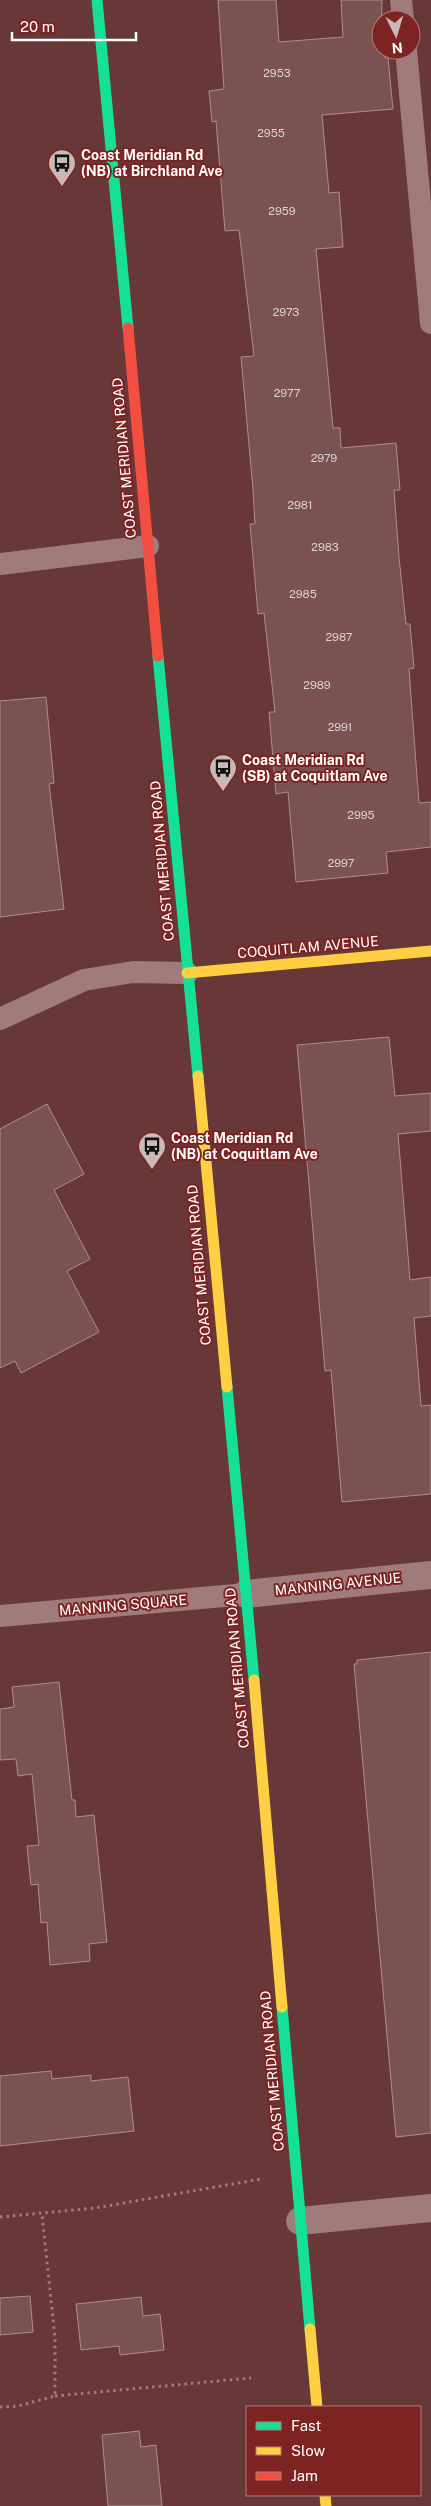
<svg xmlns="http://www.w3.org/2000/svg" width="431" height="2506" font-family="'Public Sans',sans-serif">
<rect width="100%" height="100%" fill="#683737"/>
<path fill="#7a5252" stroke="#ad8f8f" d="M 218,0 L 276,0 L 279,42 L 343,37 L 341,0 L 382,0 L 381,50 L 385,50 L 385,58 L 388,58 L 393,109 L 322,115 L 329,193 L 339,192 L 343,247 L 316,249 L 333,428 L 340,428 L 341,448 L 396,443 L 400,490 L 394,490 L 399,557 L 406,624 L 410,624 L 414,668 L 409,669 L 414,737 L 419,803 L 431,802 L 431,847 L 386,852 L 388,873 L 296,882 L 288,792 L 276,794 L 269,712 L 275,712 L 264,613 L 258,614 L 250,524 L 255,524 L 253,489 L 241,357 L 254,356 L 239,230 L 225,231 L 216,121 L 212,122 L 209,91 L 224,89 Z
M 46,697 L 54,783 L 49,784 L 64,909 L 0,917 L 0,701 Z
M 389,1037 L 395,1096 L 431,1093 L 431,1131 L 398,1134 L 410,1280 L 431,1277 L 431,1316 L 414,1318 L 421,1406 L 431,1405 L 431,1494 L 342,1502 L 331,1370 L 325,1371 L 297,1045 Z
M 47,1104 L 84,1174 L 54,1190 L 90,1259 L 67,1271 L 99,1332 L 21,1373 L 15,1361 L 0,1368 L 0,1129 Z
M 431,1652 L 431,2133 L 396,2137 L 354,1664 L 357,1664 L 357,1660 Z
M 59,1682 L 72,1800 L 75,1800 L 76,1817 L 94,1815 L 107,1942 L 89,1944 L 90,1961 L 50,1965 L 47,1922 L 41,1923 L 38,1884 L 31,1885 L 27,1846 L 39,1845 L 32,1774 L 18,1776 L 16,1759 L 0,1760 L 0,1709 L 14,1707 L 12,1687 Z
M 51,2071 L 52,2079 L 91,2075 L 91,2081 L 128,2077 L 134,2131 L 0,2146 L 0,2076 Z
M 30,2296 L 33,2332 L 0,2335 L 0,2298 Z
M 141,2297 L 143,2316 L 160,2314 L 164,2350 L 120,2355 L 119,2346 L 81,2350 L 76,2304 Z
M 139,2431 L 141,2447 L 156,2445 L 162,2506 L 108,2506 L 102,2435 Z"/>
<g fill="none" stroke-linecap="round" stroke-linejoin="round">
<path stroke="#9f7b7b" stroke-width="3" stroke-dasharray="2.5 4" stroke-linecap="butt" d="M 0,2217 L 95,2208 L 261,2179
M 55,2396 L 251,2378
M 0,2407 L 18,2406 L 55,2396 L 55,2338 L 42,2214"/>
<path stroke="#9f7b7b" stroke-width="22" d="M 401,0 L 403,20
M 406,50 L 431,323
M 0,564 L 148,546
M 0,1019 L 84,980 L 133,972 L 187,973
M 0,1616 L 246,1594"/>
<path stroke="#9f7b7b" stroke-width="28" d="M 246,1594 L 431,1575
M 300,2221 L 431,2208"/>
<path stroke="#16e098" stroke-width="11" d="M 97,0 L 128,328
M 158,656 L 198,1076
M 227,1387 L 254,1680
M 282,2007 L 310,2329"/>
<path stroke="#ffcf43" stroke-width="11" d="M 187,973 L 431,951
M 198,1076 L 227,1387
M 254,1680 L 282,2007
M 310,2329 L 317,2407
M 325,2495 L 326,2506"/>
<path stroke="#f24e42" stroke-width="11" d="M 128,328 L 158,656"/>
</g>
<defs>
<g id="bus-pin" transform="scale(1.4375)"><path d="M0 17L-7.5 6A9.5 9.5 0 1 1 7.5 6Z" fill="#cab9b9" stroke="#7d2322"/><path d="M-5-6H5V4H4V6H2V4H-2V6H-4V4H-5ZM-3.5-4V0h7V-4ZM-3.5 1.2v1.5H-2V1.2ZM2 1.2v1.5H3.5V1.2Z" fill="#111"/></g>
</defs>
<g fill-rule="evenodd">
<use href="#bus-pin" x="62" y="163"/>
<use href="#bus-pin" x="223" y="768"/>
<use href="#bus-pin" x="152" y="1146"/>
</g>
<g text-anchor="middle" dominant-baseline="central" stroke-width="4" stroke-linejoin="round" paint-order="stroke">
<g font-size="11" fill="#ded4d4">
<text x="277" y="73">2953</text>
<text x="271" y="133">2955</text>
<text x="282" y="211">2959</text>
<text x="286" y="312">2973</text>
<text x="287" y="393">2977</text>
<text x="324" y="458">2979</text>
<text x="300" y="505">2981</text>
<text x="325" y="547">2983</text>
<text x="303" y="594">2985</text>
<text x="339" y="637">2987</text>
<text x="317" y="685">2989</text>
<text x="340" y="727">2991</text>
<text x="361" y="815">2995</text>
<text x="341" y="863">2997</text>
</g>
<g font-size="14" font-weight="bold" fill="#fff" stroke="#7d2322" text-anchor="start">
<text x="81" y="155">Coast Meridian Rd<tspan x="81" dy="16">(NB) at Birchland Ave</tspan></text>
<text x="242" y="760">Coast Meridian Rd<tspan x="242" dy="16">(SB) at Coquitlam Ave</tspan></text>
<text x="171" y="1138">Coast Meridian Rd<tspan x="171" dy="16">(NB) at Coquitlam Ave</tspan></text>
</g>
<g font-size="14" fill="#fff" stroke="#7d2322">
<text transform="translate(124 458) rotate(-95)">COAST MERIDIAN ROAD</text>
<text transform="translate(162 861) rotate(-95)">COAST MERIDIAN ROAD</text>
<text transform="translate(308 947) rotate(-5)">COQUITLAM AVENUE</text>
<text transform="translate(199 1265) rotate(-95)">COAST MERIDIAN ROAD</text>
<text transform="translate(338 1584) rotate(-6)">MANNING AVENUE</text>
<text transform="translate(123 1605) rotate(-5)">MANNING SQUARE</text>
<text transform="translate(237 1668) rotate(-95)">COAST MERIDIAN ROAD</text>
<text transform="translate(272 2071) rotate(-95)">COAST MERIDIAN ROAD</text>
</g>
</g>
<rect x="246" y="2406" width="175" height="90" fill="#7d2322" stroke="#b17b7a"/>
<rect x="256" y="2422" width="25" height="8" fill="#16e098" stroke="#b17b7a"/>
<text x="291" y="2431" font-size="15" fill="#ffffff">Fast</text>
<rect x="256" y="2447" width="25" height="8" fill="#ffcf43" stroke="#b17b7a"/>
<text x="291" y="2456" font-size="15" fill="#ffffff">Slow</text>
<rect x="256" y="2472" width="25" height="8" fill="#f24e42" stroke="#b17b7a"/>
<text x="291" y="2481" font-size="15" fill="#ffffff">Jam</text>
<g transform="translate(396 35) rotate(175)"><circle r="24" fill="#7d2322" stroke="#b17b7a"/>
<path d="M0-4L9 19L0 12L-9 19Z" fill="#cab9b9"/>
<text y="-8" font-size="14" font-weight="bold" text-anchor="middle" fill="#ffffff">N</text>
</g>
<path d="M12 32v8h124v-8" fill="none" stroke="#ffffff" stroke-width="2.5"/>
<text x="20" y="32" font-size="15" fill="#ffffff" stroke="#7d2322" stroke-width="4" paint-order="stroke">20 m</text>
</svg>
